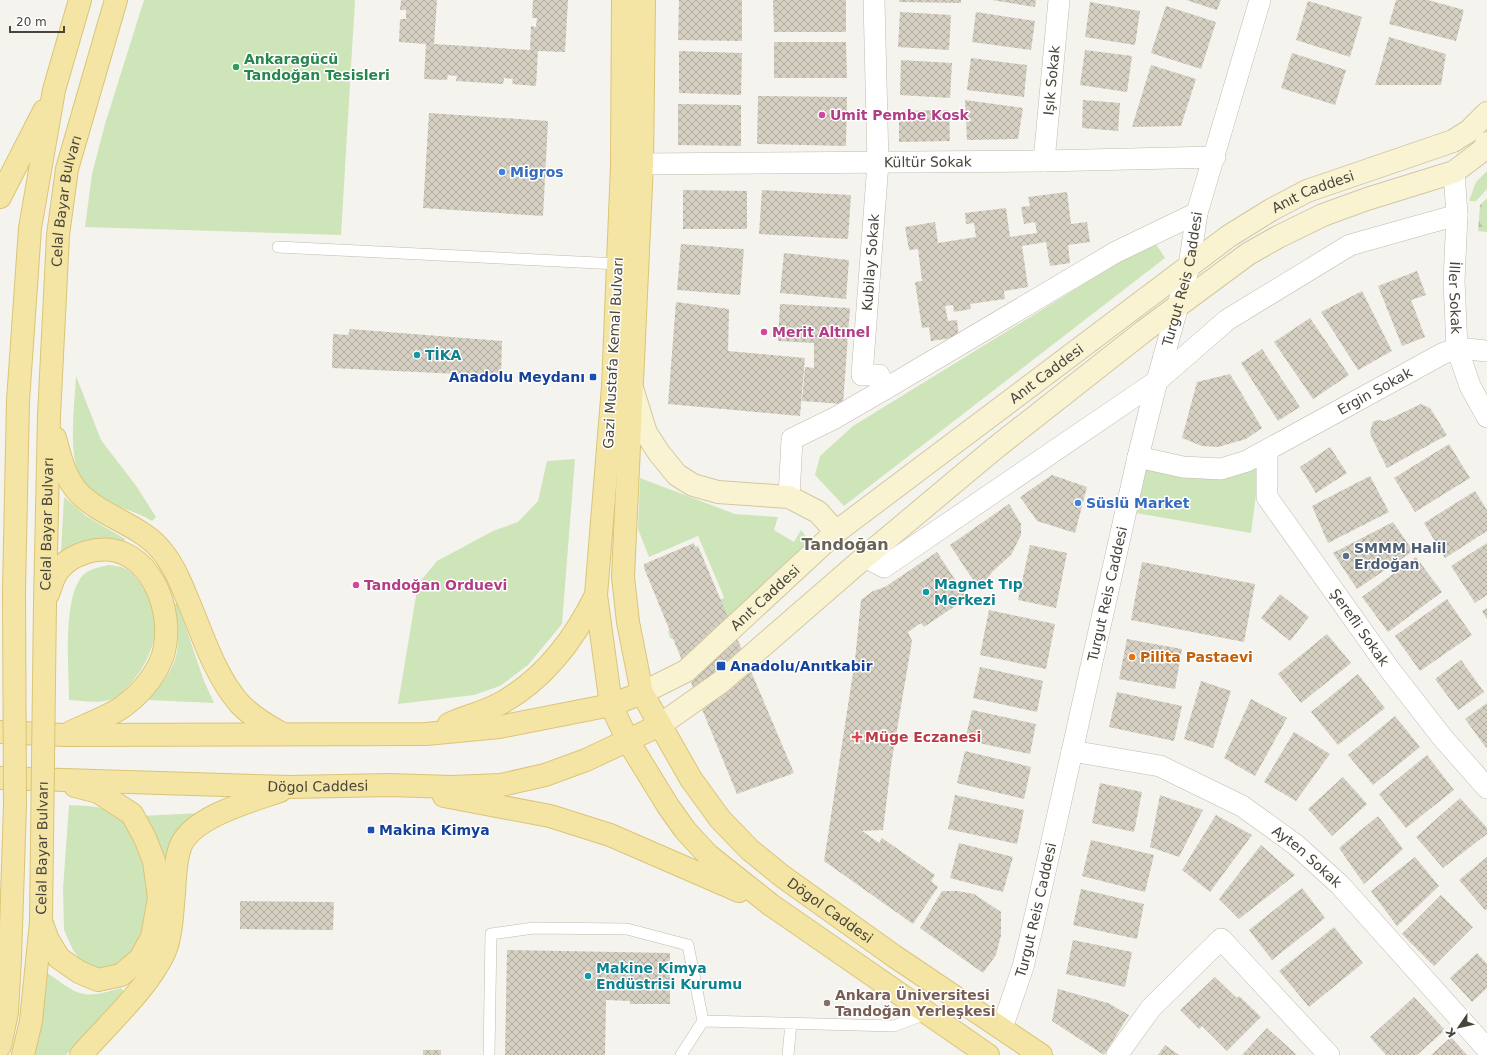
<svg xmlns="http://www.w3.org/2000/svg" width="1487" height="1055" font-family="'DejaVu Sans',sans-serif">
<defs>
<pattern id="forest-firs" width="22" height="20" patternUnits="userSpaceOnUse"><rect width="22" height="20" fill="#cee5ba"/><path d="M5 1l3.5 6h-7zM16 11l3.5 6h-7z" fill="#b2c6a1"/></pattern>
<pattern id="building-cross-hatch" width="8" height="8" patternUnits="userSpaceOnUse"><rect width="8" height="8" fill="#d6d0c3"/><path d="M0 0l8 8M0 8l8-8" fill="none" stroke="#b0aba0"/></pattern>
</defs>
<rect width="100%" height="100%" fill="#f5f3ed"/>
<path fill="#cee5ba" d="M 144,0 L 355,0 L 341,235 L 85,227 L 92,174 L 105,124 Z
M 1487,171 L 1487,189 L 1476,201 L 1469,201 L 1476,182 Z
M 1154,241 L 1165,258 L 844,506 L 815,475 L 820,456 L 853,426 Z
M 76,376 L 101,440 L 137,487 L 156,517 L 152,521 C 138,512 121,509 107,501 C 96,494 85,485 79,473 C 68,452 75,401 76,376 Z
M 575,459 L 562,624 L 528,665 L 500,686 L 474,695 L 398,704 L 418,584 L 437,561 L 493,531 L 518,522 L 538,501 L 547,461 Z
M 1260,464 L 1251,533 L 1136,513 L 1146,468 Z
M 640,478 L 735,514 L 778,517 L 774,530 L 794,542 L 801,530 L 810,541 L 706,638 L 689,646 L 670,638 L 668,631 L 718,603 L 724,597 L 698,536 L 649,557 L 638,529 Z
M 64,497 L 86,516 L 125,539 L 124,543 C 97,538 84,540 61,552 Z
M 109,565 C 113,566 120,566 124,568 C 145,580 160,617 154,640 C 150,654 144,667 135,678 C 129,686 121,695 112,699 C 99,704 83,701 69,700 C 69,668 62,598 83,575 C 89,569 100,567 109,565 Z
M 177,602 L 204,681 L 214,703 L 148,700 C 180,664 182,651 174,605 Z
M 69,805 C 83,806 98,805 111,812 C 158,836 160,934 120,965 C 115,970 100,969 93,970 L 82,962 L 73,950 L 64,930 L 63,889 Z
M 201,813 L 168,858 L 163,859 L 140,816 Z
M 43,970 C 79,994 78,1001 121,988 L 124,992 L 66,1055 L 34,1055 Z"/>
<path fill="url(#forest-firs)" d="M 1487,198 L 1487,232 L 1478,231 L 1480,205 Z"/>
<path fill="url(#building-cross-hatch)" d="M 401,0 L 437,0 L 434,44 L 530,50 L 531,26 L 536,27 L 537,18 L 532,18 L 533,0 L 568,0 L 565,52 L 538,51 L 536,86 L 512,84 L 513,79 L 504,78 L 503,84 L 456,81 L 457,76 L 448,75 L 447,80 L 424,79 L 426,44 L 399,42 L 400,19 L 406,19 L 406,10 L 400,10 Z
M 679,0 L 742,0 L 742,41 L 678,40 Z
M 773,0 L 846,0 L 846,32 L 774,32 Z
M 899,0 L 961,0 L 961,3 L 899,2 Z
M 992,0 L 1036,0 L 1035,7 Z
M 1186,0 L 1221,0 L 1217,10 Z
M 1396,0 L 1428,0 L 1464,10 L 1456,41 L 1389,24 Z
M 1308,1 L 1362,17 L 1350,57 L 1296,40 Z
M 1090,2 L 1140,11 L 1135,45 L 1085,37 Z
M 1166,6 L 1216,22 L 1201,69 L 1151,53 Z
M 900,12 L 951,15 L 949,50 L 898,47 Z
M 976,12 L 1035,21 L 1031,50 L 972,42 Z
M 1389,37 L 1446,54 L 1441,85 L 1375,85 Z
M 774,42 L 846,42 L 847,78 L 774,78 Z
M 1085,50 L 1132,56 L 1127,92 L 1080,85 Z
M 679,51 L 742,53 L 741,95 L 679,93 Z
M 1292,53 L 1346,70 L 1335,105 L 1281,88 Z
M 971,58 L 1027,65 L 1024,97 L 967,90 Z
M 901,60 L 952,63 L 950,98 L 900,95 Z
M 1151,65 L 1196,79 L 1181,126 L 1132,127 Z
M 758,96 L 847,97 L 846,146 L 757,144 Z
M 965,100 L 1023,108 L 1018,139 L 967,140 Z
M 1083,100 L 1120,103 L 1118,131 L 1082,128 Z
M 678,104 L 741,105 L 741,146 L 678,145 Z
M 949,110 L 950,141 L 899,142 L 899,111 Z
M 429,113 L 548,121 L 543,216 L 423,208 Z
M 683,190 L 747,191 L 747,229 L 683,229 Z
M 762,190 L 851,195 L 848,239 L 759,234 Z
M 1067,192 L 1071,224 L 1087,222 L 1090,242 L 1068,245 L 1070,263 L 1050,266 L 1046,242 L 1022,246 L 1028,287 L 1004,291 L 1005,299 L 970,304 L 971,309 L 954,312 L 953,305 L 945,306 L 948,321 L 957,320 L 959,337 L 931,341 L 929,327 L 922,328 L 915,282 L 922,281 L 918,249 L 909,250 L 905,227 L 935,222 L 938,243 L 976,237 L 974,223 L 966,224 L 965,213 L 1006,208 L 1010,237 L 1037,233 L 1035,222 L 1024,224 L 1021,207 L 1030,206 L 1028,197 Z
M 681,244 L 744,249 L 740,295 L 677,290 Z
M 784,253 L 849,260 L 846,299 L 780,293 Z
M 1417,271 L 1426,295 L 1411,300 L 1425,337 L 1402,346 L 1378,286 Z
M 1362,291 L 1392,351 L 1358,370 L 1321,312 Z
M 676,302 L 729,309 L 728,351 L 805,358 L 800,416 L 668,404 Z
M 780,304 L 850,308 L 843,404 L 802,401 L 805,367 L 814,368 L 814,343 L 778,341 Z
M 1310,318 L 1349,375 L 1313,399 L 1274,342 Z
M 350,329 L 502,341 L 501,376 L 332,368 L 333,334 L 348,335 Z
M 1262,349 L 1300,407 L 1278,421 L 1241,363 Z
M 1230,374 L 1262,428 L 1246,439 L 1218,447 L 1202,446 L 1182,438 L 1197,382 Z
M 1421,404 L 1430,408 L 1447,435 L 1387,468 L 1372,438 L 1370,432 L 1373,422 L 1377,420 L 1385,421 Z
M 1449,444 L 1470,478 L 1415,512 L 1394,478 Z
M 1330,447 L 1347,473 L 1316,493 L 1300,467 Z
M 1052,475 L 1087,487 L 1075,533 L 1037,521 L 1020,497 Z
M 1370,476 L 1389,512 L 1328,543 L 1312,506 Z
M 1475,491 L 1487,510 L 1487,531 L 1445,558 L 1424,523 Z
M 1009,504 L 1021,524 L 1021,535 L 1011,555 L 993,571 L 987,579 L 977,586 L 950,545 Z
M 1393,522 L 1413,551 L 1357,589 L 1333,553 Z
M 694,543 L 695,547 L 698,546 L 794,773 L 737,794 L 644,568 L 644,564 Z
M 1487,543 L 1487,595 L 1475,603 L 1451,566 Z
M 1030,545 L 1067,553 L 1056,608 L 1018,600 Z
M 937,552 L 967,598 L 924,627 L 921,623 L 908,632 L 912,641 L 891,765 L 883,830 L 862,831 L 879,843 L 882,838 L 935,875 L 931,881 L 938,887 L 913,924 L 824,861 L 855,660 L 861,600 L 873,591 L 885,587 Z
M 1416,557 L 1442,592 L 1388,632 L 1362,597 Z
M 1142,562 L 1255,584 L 1244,642 L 1131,620 Z
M 1280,594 L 1309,617 L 1290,641 L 1261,618 Z
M 1447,599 L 1472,635 L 1420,671 L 1395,636 Z
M 1487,608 L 1487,619 L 1482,611 Z
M 989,610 L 1055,624 L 1046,669 L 980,655 Z
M 1327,634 L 1351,663 L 1301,703 L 1278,674 Z
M 1127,639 L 1182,649 L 1175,689 L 1119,679 Z
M 1461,660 L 1484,692 L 1458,710 L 1435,679 Z
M 980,667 L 1043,681 L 1037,712 L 973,698 Z
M 1358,674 L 1385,708 L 1338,745 L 1311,712 Z
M 1201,681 L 1231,691 L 1213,748 L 1184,739 Z
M 1117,692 L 1182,706 L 1174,741 L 1109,727 Z
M 1251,699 L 1287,718 L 1255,776 L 1224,758 Z
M 1487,703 L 1487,749 L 1465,719 Z
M 972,710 L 1036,724 L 1030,754 L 965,740 Z
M 1395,716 L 1420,747 L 1373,785 L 1348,755 Z
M 1294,732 L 1330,754 L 1296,801 L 1264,782 Z
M 965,751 L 1031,767 L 1024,799 L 957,783 Z
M 1427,755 L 1454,790 L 1406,828 L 1379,794 Z
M 1343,777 L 1367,804 L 1332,836 L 1308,809 Z
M 1100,783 L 1142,792 L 1134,832 L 1092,823 Z
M 955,795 L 1024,810 L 1017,844 L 948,829 Z
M 1160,795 L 1203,810 L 1179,857 L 1150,847 Z
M 1460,798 L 1487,828 L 1487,834 L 1443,868 L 1416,837 Z
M 1216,815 L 1252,835 L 1210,892 L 1182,870 Z
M 1378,816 L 1403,849 L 1364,884 L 1339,848 Z
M 1091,840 L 1154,855 L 1145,892 L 1082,876 Z
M 959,843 L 1013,857 L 1003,892 L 950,878 Z
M 1261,845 L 1295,875 L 1239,919 L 1219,899 Z
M 1415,857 L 1439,886 L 1397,926 L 1371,891 Z
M 1487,857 L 1487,909 L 1485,910 L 1459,880 Z
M 1302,888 L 1325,918 L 1272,960 L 1249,930 Z
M 1081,889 L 1144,904 L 1137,939 L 1073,925 Z
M 942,891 L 957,891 L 974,894 L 1001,912 L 1001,935 L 996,955 L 983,973 L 920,928 Z
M 1441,895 L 1473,927 L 1434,966 L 1402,934 Z
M 240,901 L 334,902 L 333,930 L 240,929 Z
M 1334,927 L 1363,963 L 1309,1007 L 1279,971 Z
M 1073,940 L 1132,952 L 1125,987 L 1066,974 Z
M 507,950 L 670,953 L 670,1004 L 630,1004 L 630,1001 L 606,1000 L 605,1055 L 505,1055 Z
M 1477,953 L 1487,964 L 1487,988 L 1472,1002 L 1450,978 Z
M 1215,977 L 1237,998 L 1239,996 L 1261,1017 L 1227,1051 L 1202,1026 L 1199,1029 L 1180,1010 Z
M 1058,989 L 1108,1003 L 1129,1015 L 1104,1055 L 1052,1021 Z
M 1414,997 L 1445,1030 L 1417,1055 L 1386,1055 L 1370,1037 Z
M 1267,1028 L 1297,1055 L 1242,1055 Z
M 1451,1037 L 1467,1055 L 1431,1055 Z
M 1165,1045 L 1179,1055 L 1158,1055 Z
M 423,1050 L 441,1050 L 441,1055 L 423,1055 Z"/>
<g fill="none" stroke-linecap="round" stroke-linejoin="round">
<g stroke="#c0bbb0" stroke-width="12">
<path id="lane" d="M 278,247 L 618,264
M 703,1021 L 894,1026 L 928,1013
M 489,1055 L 491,934 L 534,928 L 627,929 L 688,945 L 703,1021 L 681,1055
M 788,1055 L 791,1023"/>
</g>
<g stroke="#c0bbb0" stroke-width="22">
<g id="street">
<path id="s1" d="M 1044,161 L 1059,0"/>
<path id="s2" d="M 642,164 L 1044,161 L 1215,157"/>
<path id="s3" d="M 1454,172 L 1457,215 L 1454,281 L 1457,348 L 1470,386 L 1487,417"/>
<path d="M 885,389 L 1116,252 L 1197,213"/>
<path id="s4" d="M 1267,451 L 1267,497 L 1390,670 L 1442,737 L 1487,788"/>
<path id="s5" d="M 1138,457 L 1183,467 L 1221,469 L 1247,461 L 1442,354 L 1457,348 L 1487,351"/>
<path id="s6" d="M 789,497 L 792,439 L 835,418 L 885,389 L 879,375 L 862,375 L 878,163 L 874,0"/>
<path d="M 865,557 L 884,567 L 1157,381 L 1227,320 L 1350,245 L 1457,215"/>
<path id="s7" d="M 1072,751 L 1160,766 L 1242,806 L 1296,845 L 1340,885 L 1487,1049"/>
<path id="s8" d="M 1002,1028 L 1023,967 L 1034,921 L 1138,457 L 1157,381 L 1189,266 L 1197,213 L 1260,0"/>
<path d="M 1117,1055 L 1151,1008 L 1221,939 L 1329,1055"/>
</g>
</g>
<g stroke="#d0c8a1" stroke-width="24">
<g id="secondary">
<path d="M 632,388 L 646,433 L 659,453 L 677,475 L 693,485 L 718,492 L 789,497 L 818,512 L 836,532"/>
<path id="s9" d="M 642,693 L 686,671 L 836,532 L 1229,236 L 1271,210 L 1307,191 L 1453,141 L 1469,131 L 1487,113"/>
<path d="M 660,725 L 721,682 L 865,557 L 994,449 L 1144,331 L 1248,254 L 1278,237 L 1323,215 L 1367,199 L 1454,172 L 1483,150 L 1487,143"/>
</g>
</g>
<g stroke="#dac476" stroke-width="24">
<g id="primary">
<path d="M 623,0 L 622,165 L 613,387 L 596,595 L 611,705 L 628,741 L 668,806 L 685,830 L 708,855 L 771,905 L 988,1055"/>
<path id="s10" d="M 644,0 L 642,164 L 623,577 L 628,622 L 642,693 L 691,779 L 720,819 L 750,850 L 782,876 L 894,956 L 1041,1055"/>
<path d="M 0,197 L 44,111"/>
<path d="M 55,438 C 60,456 65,479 79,493 C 102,517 141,525 161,550 C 173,564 180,581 187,598 C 202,633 214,674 239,703 C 251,716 266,725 281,733"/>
<path d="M 14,589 L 18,401 L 30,228 L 54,90 L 80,0"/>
<path d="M 48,594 C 51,587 53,577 58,571 C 66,560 75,556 87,552 C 142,536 173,600 165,646 C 162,668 143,692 125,705 C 113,715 86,725 71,732"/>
<path id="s11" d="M 45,603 L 49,416 L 58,235 L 67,169 L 116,0"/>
<path d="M 449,724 C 466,716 486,712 503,702 C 545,678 575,638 596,595"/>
<path d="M 0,732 L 65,735 L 426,734 L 499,727 L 611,705 L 642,693"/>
<path id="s12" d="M 0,778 L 290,787 L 390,785 L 451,787 L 501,785 L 545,775 L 586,760 L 660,725"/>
<path d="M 444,796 L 550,816 L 610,835 L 739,891"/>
<path d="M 41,921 L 48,940 L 59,958 L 79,972 L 98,980 L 121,975 L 140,959 L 152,937 L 159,898 L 154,861 L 145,838 L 132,814 L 98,792 L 75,786"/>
<path d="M 0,1046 L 7,1012 L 10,959"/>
<path d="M 23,1055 L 31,1021 L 41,922"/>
<path d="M 81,1055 C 107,1025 150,986 165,951 C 172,933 172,912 174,894 C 175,879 175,859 181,845 C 194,816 252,801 280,791"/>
</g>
</g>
<use href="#lane" stroke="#fff" stroke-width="11"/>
<use href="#street" stroke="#fff" stroke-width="21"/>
<use href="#secondary" stroke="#faf3d2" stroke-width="22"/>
<use href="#primary" stroke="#f5e5a5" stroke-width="22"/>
<g stroke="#dac476" stroke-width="24" stroke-linecap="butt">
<g id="primary-bridge">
<path id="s13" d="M 41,921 L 45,603"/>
<path d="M 10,959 L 15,805 L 14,589"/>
</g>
</g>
<use href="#primary-bridge" stroke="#f5e5a5" stroke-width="22"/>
</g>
<circle fill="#2e9e5b" stroke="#fff" stroke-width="1.5" cx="236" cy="67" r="4"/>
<g fill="#d1479c" stroke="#fff" stroke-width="1.5">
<circle cx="822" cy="115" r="4"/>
<circle cx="764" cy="332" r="4"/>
<circle cx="356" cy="585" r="4"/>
</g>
<g fill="#3f7fe0" stroke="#fff" stroke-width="1.5">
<circle cx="502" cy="172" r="4"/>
<circle cx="1078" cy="503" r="4"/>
</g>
<g fill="#0f9aa8" stroke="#fff" stroke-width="1.5">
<circle cx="417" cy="355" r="4"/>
<circle cx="926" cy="592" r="4"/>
<circle cx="588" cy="976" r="4"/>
</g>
<g fill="#1a4fb4" stroke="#fff" stroke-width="1.5">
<rect x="589" y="373" width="8" height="8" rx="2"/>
<rect x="716" y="661" width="10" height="10" rx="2"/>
<rect x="367" y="826" width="8" height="8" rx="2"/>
</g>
<circle fill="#5c6f8a" stroke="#fff" stroke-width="1.5" cx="1346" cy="556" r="4"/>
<circle fill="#e8710a" stroke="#fff" stroke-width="1.5" cx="1132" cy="657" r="4"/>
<path fill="#e0444e" stroke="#fff" stroke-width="1.5" d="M855 731h4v4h4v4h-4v4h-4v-4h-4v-4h4z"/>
<circle fill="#8d6e63" stroke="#fff" stroke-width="1.5" cx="827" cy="1003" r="4"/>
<g text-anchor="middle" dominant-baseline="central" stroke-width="3" stroke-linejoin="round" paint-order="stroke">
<g font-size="14" font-weight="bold" fill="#27864d" stroke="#fff" text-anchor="start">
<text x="244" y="59">Ankaragücü<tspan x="244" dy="16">Tandoğan Tesisleri</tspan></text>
</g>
<g font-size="14" fill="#49453b" stroke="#fff">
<text stroke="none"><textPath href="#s1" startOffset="81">Işık Sokak</textPath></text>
<text stroke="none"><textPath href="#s2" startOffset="286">Kültür Sokak</textPath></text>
<text stroke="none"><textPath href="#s9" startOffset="841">Anıt Caddesi</textPath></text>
<text stroke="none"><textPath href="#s11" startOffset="403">Celal Bayar Bulvarı</textPath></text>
<text stroke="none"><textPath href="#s6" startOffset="309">Kubilay Sokak</textPath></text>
<text stroke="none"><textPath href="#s8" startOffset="771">Turgut Reis Caddesi</textPath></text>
<text stroke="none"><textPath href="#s3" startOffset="126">İller Sokak</textPath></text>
<text transform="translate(613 353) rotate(-87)">Gazi Mustafa Kemal Bulvarı</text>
<text stroke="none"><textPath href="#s9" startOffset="517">Anıt Caddesi</textPath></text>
<text stroke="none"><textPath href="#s5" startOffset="257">Ergin Sokak</textPath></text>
<text stroke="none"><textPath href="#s11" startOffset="79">Celal Bayar Bulvarı</textPath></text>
<text stroke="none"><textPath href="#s8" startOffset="447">Turgut Reis Caddesi</textPath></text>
<text stroke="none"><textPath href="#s9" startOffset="157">Anıt Caddesi</textPath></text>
<text stroke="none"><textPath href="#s4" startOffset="206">Şerefli Sokak</textPath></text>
<text stroke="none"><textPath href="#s12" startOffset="318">Dögol Caddesi</textPath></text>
<text stroke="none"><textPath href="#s13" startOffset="73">Celal Bayar Bulvarı</textPath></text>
<text stroke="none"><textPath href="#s7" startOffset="263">Ayten Sokak</textPath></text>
<text stroke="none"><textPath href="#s10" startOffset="987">Dögol Caddesi</textPath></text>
<text stroke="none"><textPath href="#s8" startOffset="123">Turgut Reis Caddesi</textPath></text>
</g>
<g font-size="14" font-weight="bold" fill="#b23c85" stroke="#fff" text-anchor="start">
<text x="830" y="115">Umit Pembe Kosk</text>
<text x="772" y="332">Merit Altınel</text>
<text x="364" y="585">Tandoğan Orduevi</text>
</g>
<g font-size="14" font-weight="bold" fill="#366cbe" stroke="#fff" text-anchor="start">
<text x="510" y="172">Migros</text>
<text x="1086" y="503">Süslü Market</text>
</g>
<g font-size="14" font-weight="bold" fill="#0d838f" stroke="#fff" text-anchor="start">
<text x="425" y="355">TİKA</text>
<text x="934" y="584">Magnet Tıp<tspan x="934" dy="16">Merkezi</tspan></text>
<text x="596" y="968">Makine Kimya<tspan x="596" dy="16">Endüstrisi Kurumu</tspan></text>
</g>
<g font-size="14" font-weight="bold" fill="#164399" stroke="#fff" text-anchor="start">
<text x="585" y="377" text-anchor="end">Anadolu Meydanı</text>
<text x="730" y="666">Anadolu/Anıtkabir</text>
<text x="379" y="830">Makina Kimya</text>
</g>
<g font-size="14" font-weight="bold" fill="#4e5e75" stroke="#fff" text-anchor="start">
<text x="1354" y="548">SMMM Halil<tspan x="1354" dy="16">Erdoğan</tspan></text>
</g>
<g font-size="14" font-weight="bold" fill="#c56008" stroke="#fff" text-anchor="start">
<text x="1140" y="657">Pilita Pastaevi</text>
</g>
<g font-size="14" font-weight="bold" fill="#be3a42" stroke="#fff" text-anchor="start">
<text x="865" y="737">Müge Eczanesi</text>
</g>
<g font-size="14" font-weight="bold" fill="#785e54" stroke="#fff" text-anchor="start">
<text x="835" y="995">Ankara Üniversitesi<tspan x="835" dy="16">Tandoğan Yerleşkesi</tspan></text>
</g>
<g font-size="16" font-weight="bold" fill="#6b6353" stroke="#fff">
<text x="845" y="544">Tandoğan</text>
</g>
</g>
<g transform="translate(1459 1027) rotate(236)" stroke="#ffffff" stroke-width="3" paint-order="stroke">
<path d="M0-3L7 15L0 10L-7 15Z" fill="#49453b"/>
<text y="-6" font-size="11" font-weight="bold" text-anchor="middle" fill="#49453b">K</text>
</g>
<path d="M10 26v6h54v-6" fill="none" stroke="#49453b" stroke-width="2"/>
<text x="16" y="26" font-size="12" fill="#49453b" stroke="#ffffff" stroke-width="3" paint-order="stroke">20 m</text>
</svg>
